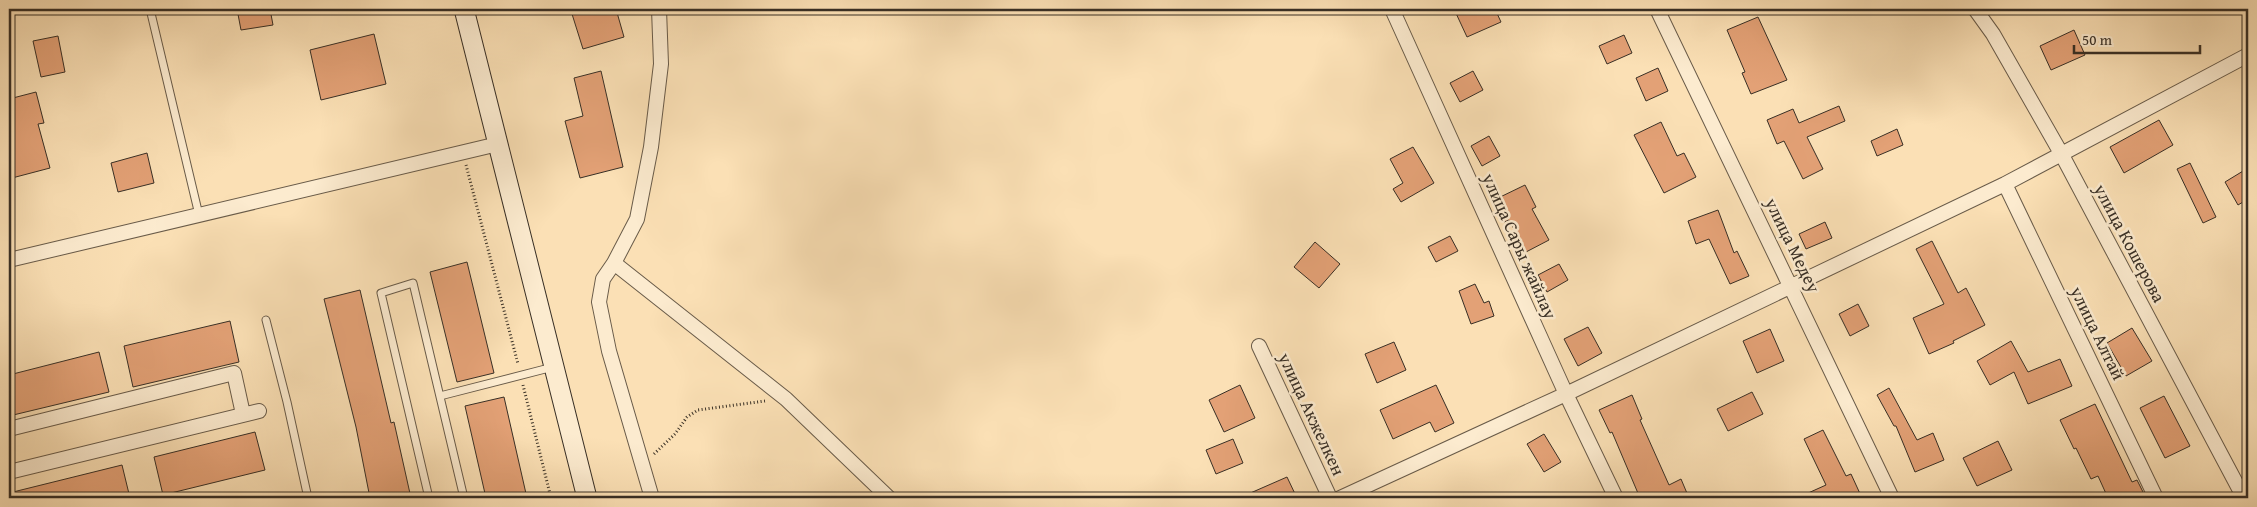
<svg xmlns="http://www.w3.org/2000/svg" width="2257" height="507" font-family="'Gentium Book Plus',serif">
<rect width="100%" height="100%" fill="#fbe0b5"/>
<filter id="stains"><feTurbulence type="fractalNoise" baseFrequency=".004" numOctaves="4"/><feColorMatrix values="0 0 0 0 .2 0 0 0 0 .09 0 0 0 0 .02 0 0 0 .5 -.17"/></filter>
<radialGradient id="worn" r=".72"><stop offset=".6" stop-color="#630" stop-opacity="0"/><stop offset="1" stop-color="#630" stop-opacity=".3"/></radialGradient>
<path fill="#e3a176" stroke="#382f25" d="M 237,9 L 270,9 L 273,25 L 241,30 Z
M 591,9 L 616,9 L 624,37 L 583,49 L 572,14 Z
M 1454,9 L 1495,9 L 1501,22 L 1467,37 Z
M 1758,17 L 1787,80 L 1751,94 L 1742,73 L 1745,72 L 1727,30 Z
M 2074,30 L 2085,55 L 2051,70 L 2040,46 Z
M 374,34 L 386,84 L 321,100 L 310,50 Z
M 1624,35 L 1632,53 L 1607,64 L 1599,46 Z
M 58,36 L 65,72 L 41,77 L 33,41 Z
M 1658,68 L 1668,91 L 1646,101 L 1636,78 Z
M 601,71 L 623,167 L 580,178 L 565,121 L 583,116 L 574,78 Z
M 1473,71 L 1483,90 L 1460,102 L 1450,83 Z
M 36,92 L 44,123 L 38,124 L 50,168 L 12,178 L 9,167 L 9,99 Z
M 1839,106 L 1845,121 L 1807,137 L 1823,169 L 1803,179 L 1784,141 L 1777,144 L 1767,120 L 1793,109 L 1799,123 Z
M 2159,120 L 2173,145 L 2124,173 L 2110,147 Z
M 1661,122 L 1677,156 L 1684,153 L 1696,177 L 1664,193 L 1634,135 Z
M 1897,129 L 1903,145 L 1877,156 L 1871,141 Z
M 1489,136 L 1500,156 L 1482,166 L 1471,146 Z
M 1413,147 L 1434,183 L 1401,202 L 1393,189 L 1403,183 L 1390,159 Z
M 147,153 L 154,183 L 118,192 L 111,163 Z
M 2190,163 L 2216,217 L 2203,223 L 2177,169 Z
M 2248,168 L 2248,199 L 2238,205 L 2225,182 Z
M 1525,185 L 1536,207 L 1532,209 L 1549,240 L 1526,252 L 1509,220 L 1504,222 L 1494,200 Z
M 1718,210 L 1734,253 L 1737,251 L 1749,276 L 1730,284 L 1709,239 L 1696,244 L 1688,221 Z
M 1825,222 L 1832,238 L 1806,249 L 1799,234 Z
M 1450,236 L 1458,251 L 1436,262 L 1428,247 Z
M 1932,241 L 1958,293 L 1966,288 L 1985,325 L 1953,341 L 1954,343 L 1929,354 L 1913,318 L 1944,304 L 1916,249 Z
M 1315,242 L 1340,264 L 1319,288 L 1294,267 Z
M 467,262 L 494,373 L 457,382 L 430,272 Z
M 1559,264 L 1568,280 L 1547,292 L 1538,275 Z
M 1475,284 L 1484,303 L 1489,301 L 1494,316 L 1471,324 L 1459,291 Z
M 360,290 L 391,423 L 394,422 L 411,498 L 370,498 L 356,427 L 324,299 Z
M 1858,304 L 1869,326 L 1850,336 L 1839,314 Z
M 230,321 L 239,362 L 133,387 L 124,346 Z
M 1588,327 L 1602,353 L 1578,366 L 1564,339 Z
M 2132,328 L 2152,361 L 2126,376 L 2107,343 Z
M 1770,329 L 1784,361 L 1757,373 L 1743,341 Z
M 2011,341 L 2028,372 L 2060,359 L 2072,386 L 2028,404 L 2014,372 L 1990,385 L 1977,361 Z
M 1394,342 L 1406,370 L 1377,383 L 1365,354 Z
M 99,352 L 109,392 L 9,416 L 9,375 Z
M 1240,385 L 1255,418 L 1224,432 L 1209,400 Z
M 1436,385 L 1454,423 L 1435,432 L 1430,422 L 1393,439 L 1380,410 Z
M 1889,388 L 1917,440 L 1933,433 L 1944,460 L 1915,472 L 1896,426 L 1894,426 L 1877,395 Z
M 1752,392 L 1763,414 L 1728,431 L 1717,409 Z
M 1632,395 L 1642,419 L 1640,420 L 1669,485 L 1681,479 L 1689,498 L 1640,498 L 1612,432 L 1610,433 L 1599,410 Z
M 2164,396 L 2190,446 L 2165,458 L 2140,408 Z
M 504,397 L 527,498 L 486,498 L 465,406 Z
M 2095,404 L 2132,482 L 2137,480 L 2146,498 L 2108,498 L 2098,476 L 2091,479 L 2076,448 L 2074,449 L 2060,420 Z
M 1823,430 L 1846,476 L 1851,474 L 1862,498 L 1797,498 L 1826,485 L 1804,439 Z
M 255,432 L 265,470 L 163,495 L 154,457 Z
M 1544,434 L 1561,462 L 1544,472 L 1527,444 Z
M 1233,439 L 1243,463 L 1216,474 L 1206,450 Z
M 1998,441 L 2012,470 L 1977,486 L 1963,458 Z
M 122,465 L 130,498 L 9,498 L 9,493 Z
M 1287,477 L 1297,498 L 1239,498 Z"/>
<g fill="none" stroke-linecap="round" stroke-linejoin="round">
<g stroke="#695b49" stroke-width="9">
<path id="lane" d="M 150,9 L 199,215
M 266,320 L 287,402 L 308,498
M 440,396 L 553,367
M 429,498 L 381,293 L 413,283 L 464,498"/>
</g>
<g stroke="#695b49" stroke-width="16">
<path id="street" d="M 1392,9 L 1566,394 L 1616,498
M 1657,9 L 1892,498
M 1975,9 L 1993,34 L 2062,155 L 2244,498
M 2005,184 L 2156,498
M 9,260 L 498,144
M 614,263 L 786,399 L 889,498
M 1259,346 L 1330,498
M 9,429 L 234,373 L 243,414
M 9,472 L 259,411
M 652,498 L 609,351 L 599,302 L 603,279 L 614,263 L 637,219 L 651,147 L 661,64 L 659,9
M 1340,498 L 1566,394 L 2005,184 L 2248,55"/>
</g>
<g stroke="#382f25" stroke-width="21">
<path id="secondary" d="M 464,9 L 587,498"/>
</g>
<path stroke="#382f25" stroke-width="3" stroke-dasharray="1 2.5" stroke-linecap="butt" d="M 466,165 L 518,364
M 523,385 L 551,498
M 654,454 L 675,434 L 687,417 L 698,410 L 765,401
M 283,498 L 296,495"/>
<use href="#lane" stroke="#fcebcf" stroke-width="7"/>
<use href="#street" stroke="#fcebcf" stroke-width="14"/>
<use href="#secondary" stroke="#fcebcf" stroke-width="19"/>
</g>
<g text-anchor="middle" dominant-baseline="central" stroke-width="5" stroke-linejoin="round" paint-order="stroke">
<g font-size="18" fill="#382f25" stroke="#fcebcf">
<text transform="translate(2130 243) rotate(62)">улица Кошерова</text>
<text transform="translate(1793 245) rotate(64)">улица Медеу</text>
<text transform="translate(1520 246) rotate(66)">улица Сары жайлау</text>
<text transform="translate(2098 333) rotate(64)">улица Алтай</text>
<text transform="translate(1312 414) rotate(65)">улица Акжелкен</text>
</g>
</g>
<rect width="2257" height="507" fill="none" stroke="#fbe0b5" stroke-width="30"/>
<rect x="10" y="10" width="2237" height="487" fill="none" stroke="#382f25" stroke-width="2.5"/>
<rect x="15" y="15" width="2227" height="477" fill="none" stroke="#382f25"/>
<path d="M2074 45v8h126v-8" fill="none" stroke="#382f25" stroke-width="2.5"/>
<text x="2082" y="45" font-size="15" fill="#382f25" stroke="#fcebcf" stroke-width="4" paint-order="stroke">50 m</text>
<rect width="100%" height="100%" filter="url(#stains)"/>
<rect width="100%" height="100%" fill="url(#worn)"/>
</svg>
